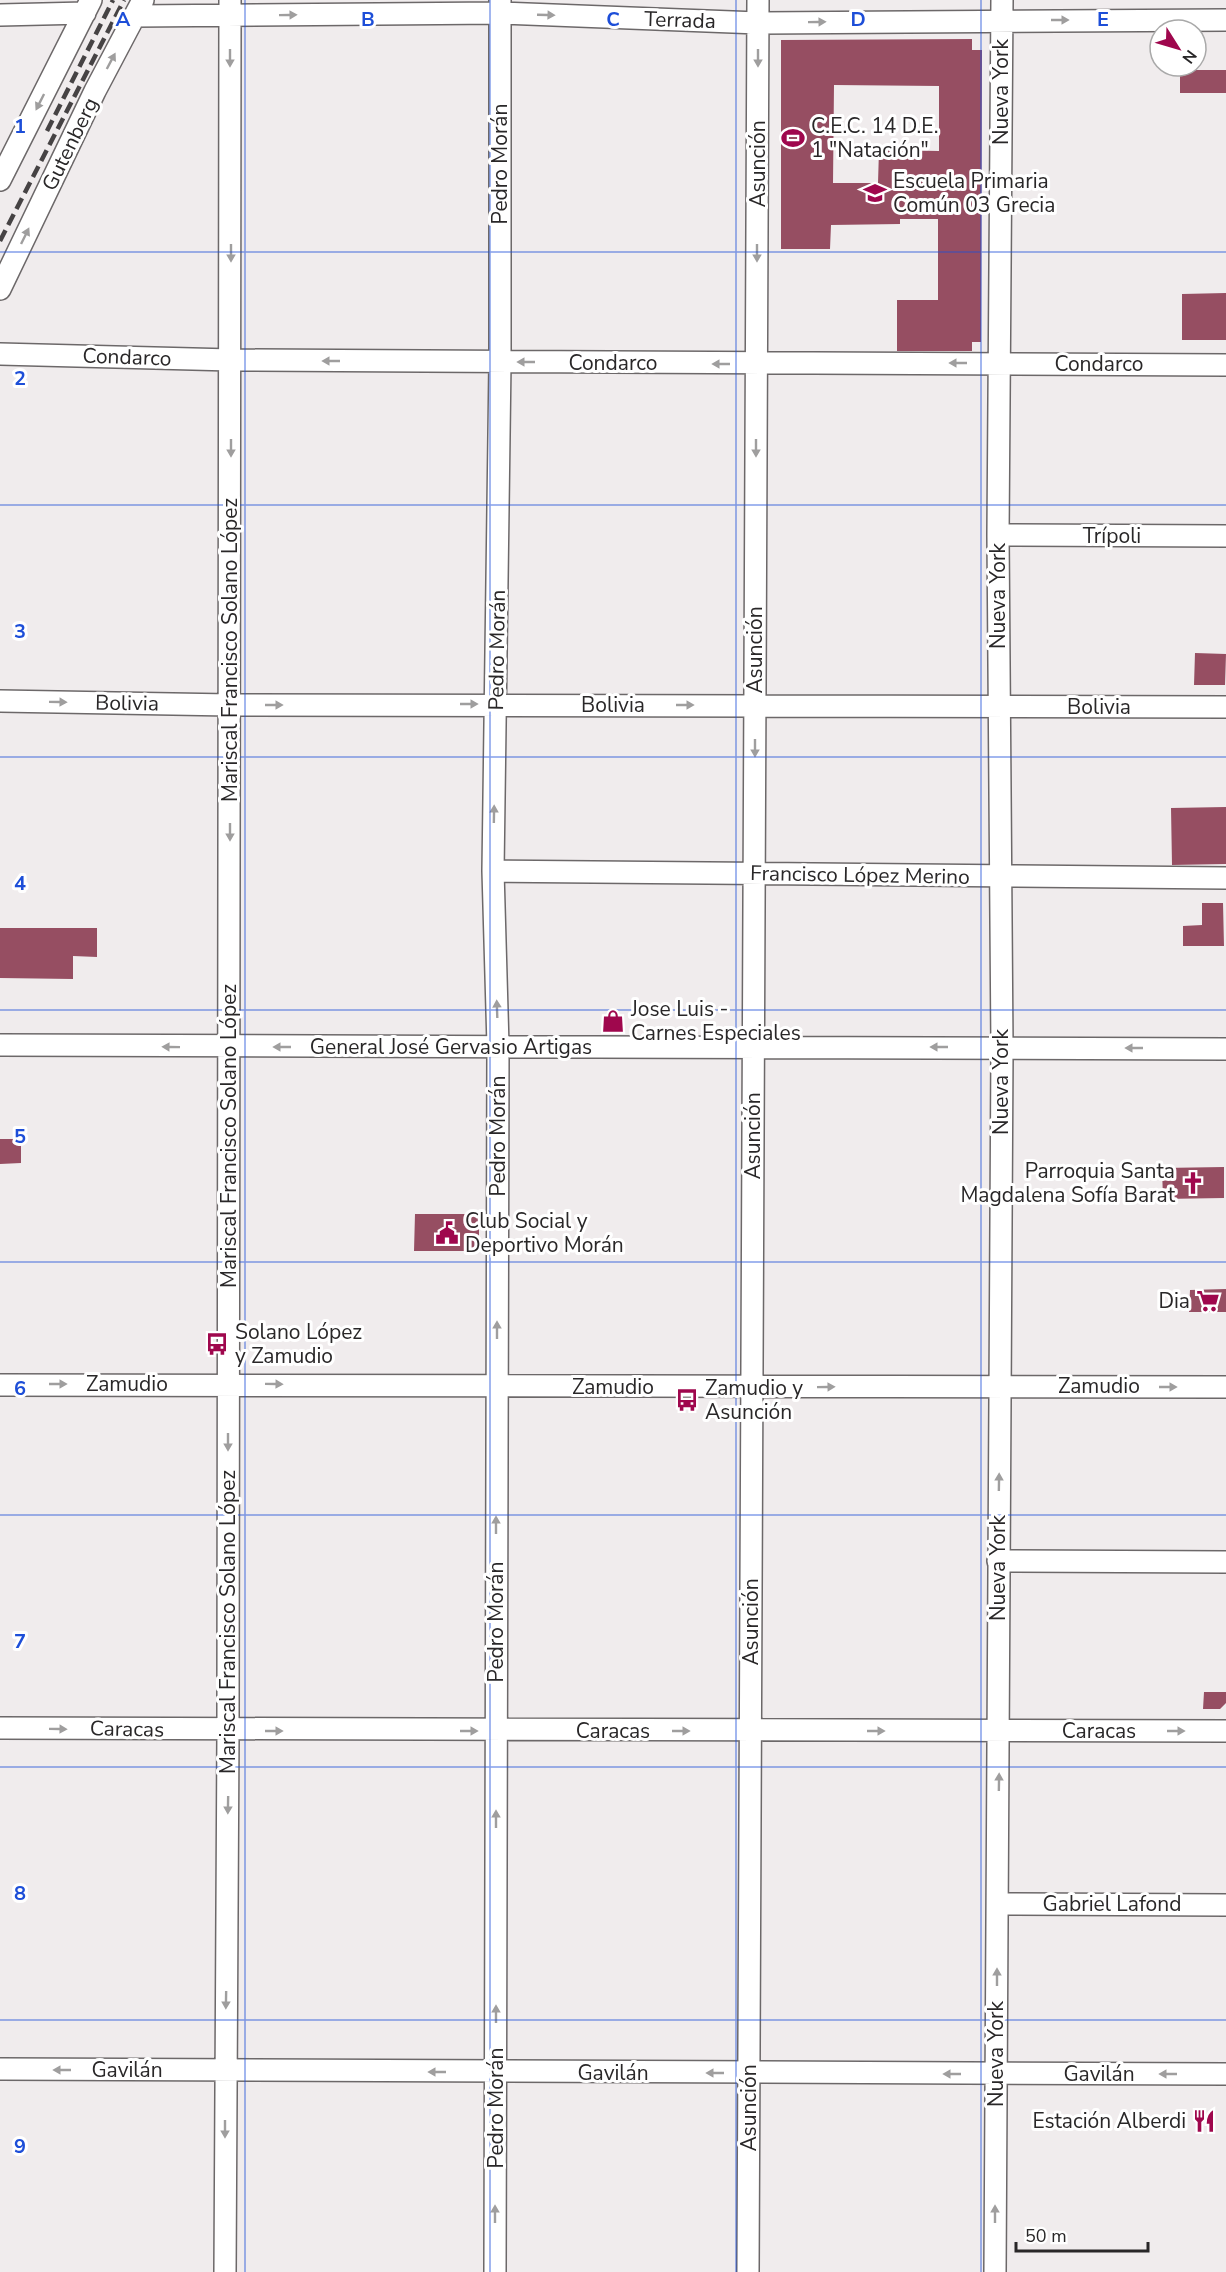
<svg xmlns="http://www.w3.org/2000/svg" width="1226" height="2272" font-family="'Nunito Sans',sans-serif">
<rect width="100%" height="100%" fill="#f0eced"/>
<path fill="#964e62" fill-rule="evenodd" d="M 972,39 L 972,50 L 982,50 L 981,342 L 972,342 L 972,351 L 897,351 L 897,300 L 938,300 L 938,219 L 900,219 L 900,224 L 831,225 L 830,249 L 781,249 L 781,40 ZM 834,85 L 939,86 L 939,151 L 879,150 L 878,183 L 833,183 Z
M 1180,70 L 1226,70 L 1226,93 L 1180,93 Z
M 1226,293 L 1226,340 L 1182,340 L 1182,294 Z
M 1195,653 L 1226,654 L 1225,685 L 1194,685 Z
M 1226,807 L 1226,864 L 1172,865 L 1171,808 Z
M 1202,903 L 1223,903 L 1224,946 L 1183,946 L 1183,926 L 1202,925 Z
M 0,928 L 97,928 L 97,957 L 73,956 L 73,979 L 0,978 Z
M 0,1139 L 21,1139 L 21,1163 L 0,1164 Z
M 1224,1167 L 1224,1198 L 1163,1199 L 1162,1168 Z
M 415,1214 L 479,1214 L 479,1251 L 414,1251 Z
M 1226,1289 L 1226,1312 L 1189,1312 L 1190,1290 Z
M 1204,1692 L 1226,1692 L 1226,1703 L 1220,1709 L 1203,1709 Z"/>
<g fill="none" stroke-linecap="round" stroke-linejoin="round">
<g stroke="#6c6869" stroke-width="24">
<path id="street" d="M 0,15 L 85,13
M 135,16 L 500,13 L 758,23 L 1226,20
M 0,180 L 91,0
M 0,289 L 95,91 L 143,0
M 0,354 L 231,360 L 1226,365
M 998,535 L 1226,536
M 0,701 L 230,705 L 1226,707
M 493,871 L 1226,878
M 0,1045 L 1226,1049
M 0,1385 L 1226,1387
M 998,1561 L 1226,1562
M 0,1728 L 1226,1731
M 998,1904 L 1226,1905
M 0,2069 L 1226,2074
M 225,2272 L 228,1731 L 230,0
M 495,2272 L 498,1046 L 493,871 L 500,362 L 500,0
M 748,2272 L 758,0
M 995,2272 L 1002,1048 L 998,535 L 1002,0"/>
</g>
<use href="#street" stroke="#fff" stroke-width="21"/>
<path stroke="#464344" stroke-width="4.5" stroke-dasharray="12 6" stroke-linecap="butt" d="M 47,131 L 113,0
M 0,241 L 124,0"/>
</g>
<defs><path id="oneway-solid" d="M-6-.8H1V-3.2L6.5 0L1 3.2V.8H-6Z" transform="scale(1.5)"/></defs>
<g fill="#9f9e9e">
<use href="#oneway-solid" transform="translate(288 15) rotate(-1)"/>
<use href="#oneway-solid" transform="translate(546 15) rotate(2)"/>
<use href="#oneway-solid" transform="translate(1060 20)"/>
<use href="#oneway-solid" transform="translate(817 22) rotate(-1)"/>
<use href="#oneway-solid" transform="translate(230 58) rotate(90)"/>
<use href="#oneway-solid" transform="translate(758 58) rotate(90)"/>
<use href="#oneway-solid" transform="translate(111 61) rotate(-62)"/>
<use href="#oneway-solid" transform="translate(40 102) rotate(117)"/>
<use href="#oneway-solid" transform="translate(25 236) rotate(-64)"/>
<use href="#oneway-solid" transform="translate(231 253) rotate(90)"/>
<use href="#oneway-solid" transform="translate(757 253) rotate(90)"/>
<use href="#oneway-solid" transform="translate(331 361) rotate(-180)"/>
<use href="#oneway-solid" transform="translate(526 362) rotate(-180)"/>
<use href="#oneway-solid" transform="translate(958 363) rotate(180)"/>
<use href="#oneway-solid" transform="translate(721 364) rotate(-180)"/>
<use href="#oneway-solid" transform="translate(231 448) rotate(90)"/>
<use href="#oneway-solid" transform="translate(756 448) rotate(90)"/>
<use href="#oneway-solid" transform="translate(58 702) rotate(1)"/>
<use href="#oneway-solid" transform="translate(469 704)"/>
<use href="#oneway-solid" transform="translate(274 705)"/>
<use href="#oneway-solid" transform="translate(685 705)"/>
<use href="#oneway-solid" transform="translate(755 748) rotate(90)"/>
<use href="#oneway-solid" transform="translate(494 814) rotate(-89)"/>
<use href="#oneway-solid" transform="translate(230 832) rotate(90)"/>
<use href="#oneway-solid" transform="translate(497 1009) rotate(-92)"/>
<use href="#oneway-solid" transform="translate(171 1047) rotate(-179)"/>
<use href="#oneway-solid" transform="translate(282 1047) rotate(180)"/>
<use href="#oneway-solid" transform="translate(939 1047) rotate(-180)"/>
<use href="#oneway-solid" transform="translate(1134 1048) rotate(-180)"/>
<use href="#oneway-solid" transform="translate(497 1330) rotate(-90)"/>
<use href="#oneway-solid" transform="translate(58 1384)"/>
<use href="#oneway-solid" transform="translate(274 1384) rotate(1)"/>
<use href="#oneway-solid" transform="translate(826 1387) rotate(-1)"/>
<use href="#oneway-solid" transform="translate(1168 1387)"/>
<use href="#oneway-solid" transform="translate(228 1442) rotate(90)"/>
<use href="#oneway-solid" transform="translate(999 1482) rotate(-89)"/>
<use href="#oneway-solid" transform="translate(496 1525) rotate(-90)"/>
<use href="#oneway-solid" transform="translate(58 1729) rotate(1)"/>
<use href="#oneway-solid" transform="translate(274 1731)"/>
<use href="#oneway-solid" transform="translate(469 1731)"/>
<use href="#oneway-solid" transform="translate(681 1731)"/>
<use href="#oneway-solid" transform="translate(876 1731)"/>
<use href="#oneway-solid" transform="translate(1176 1731)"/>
<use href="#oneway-solid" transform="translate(999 1782) rotate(-89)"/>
<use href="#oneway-solid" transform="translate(228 1805) rotate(91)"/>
<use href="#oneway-solid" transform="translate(496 1819) rotate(-90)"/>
<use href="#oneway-solid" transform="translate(997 1977) rotate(-90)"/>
<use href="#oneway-solid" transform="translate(226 2000) rotate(91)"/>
<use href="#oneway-solid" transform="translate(496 2014) rotate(-90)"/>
<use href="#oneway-solid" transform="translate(62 2070) rotate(-180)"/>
<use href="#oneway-solid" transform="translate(437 2072) rotate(-180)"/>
<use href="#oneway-solid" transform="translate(715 2073) rotate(-180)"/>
<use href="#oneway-solid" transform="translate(952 2074) rotate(-180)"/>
<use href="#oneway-solid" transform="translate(1168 2074) rotate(-180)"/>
<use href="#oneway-solid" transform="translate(225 2129) rotate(90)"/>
<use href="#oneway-solid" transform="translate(495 2214) rotate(-90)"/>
<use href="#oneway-solid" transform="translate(995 2214) rotate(-90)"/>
</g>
<path fill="none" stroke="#1d4ed8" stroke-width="1.5" stroke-opacity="0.55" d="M 245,0 L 245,2272M 490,0 L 490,2272M 736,0 L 736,2272M 981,0 L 981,2272M 0,252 L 1226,252M 0,505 L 1226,505M 0,757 L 1226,757M 0,1010 L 1226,1010M 0,1262 L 1226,1262M 0,1515 L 1226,1515M 0,1767 L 1226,1767M 0,2020 L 1226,2020"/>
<defs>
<g id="stadium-bare" transform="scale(1.8)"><path d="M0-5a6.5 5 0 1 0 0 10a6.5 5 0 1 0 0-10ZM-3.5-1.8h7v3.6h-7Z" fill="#9f074d" stroke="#fff" stroke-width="2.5" paint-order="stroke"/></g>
<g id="school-bare" transform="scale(1.8)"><path d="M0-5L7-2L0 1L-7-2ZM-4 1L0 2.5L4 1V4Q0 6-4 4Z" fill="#9f074d" stroke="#fff" stroke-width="2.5" paint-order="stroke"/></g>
<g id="shop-bare" transform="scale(1.8)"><path d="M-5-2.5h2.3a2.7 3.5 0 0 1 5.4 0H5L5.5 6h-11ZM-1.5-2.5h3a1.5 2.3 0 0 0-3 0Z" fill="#9f074d" stroke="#fff" stroke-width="2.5" paint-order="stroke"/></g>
<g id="church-bare" transform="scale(1.8)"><path d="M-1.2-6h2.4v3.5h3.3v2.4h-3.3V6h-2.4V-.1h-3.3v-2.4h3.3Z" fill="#9f074d" stroke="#fff" stroke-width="2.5" paint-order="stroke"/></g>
<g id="civic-bare" transform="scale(1.8)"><path d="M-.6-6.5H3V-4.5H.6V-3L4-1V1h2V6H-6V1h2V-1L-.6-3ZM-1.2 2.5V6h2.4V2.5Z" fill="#9f074d" stroke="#fff" stroke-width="2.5" paint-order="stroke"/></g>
<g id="supermarket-bare" transform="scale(1.8)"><path d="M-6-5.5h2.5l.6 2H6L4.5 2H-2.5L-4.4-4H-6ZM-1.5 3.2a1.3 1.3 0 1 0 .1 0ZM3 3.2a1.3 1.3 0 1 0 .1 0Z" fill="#9f074d" stroke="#fff" stroke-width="2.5" paint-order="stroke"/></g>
<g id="bus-bare" transform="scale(1.8)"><path d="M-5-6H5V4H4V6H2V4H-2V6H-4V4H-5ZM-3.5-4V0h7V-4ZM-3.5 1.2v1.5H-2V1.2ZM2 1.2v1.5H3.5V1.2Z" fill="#9f074d" stroke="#fff" stroke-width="2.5" paint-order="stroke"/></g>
<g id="restaurant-bare" transform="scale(1.8)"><path d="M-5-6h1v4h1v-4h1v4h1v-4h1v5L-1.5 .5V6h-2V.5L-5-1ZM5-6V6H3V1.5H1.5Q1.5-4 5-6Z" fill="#9f074d" stroke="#fff" stroke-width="2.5" paint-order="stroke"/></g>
</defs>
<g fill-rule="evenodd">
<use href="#stadium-bare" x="793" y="138"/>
<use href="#school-bare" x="875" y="193"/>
<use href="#shop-bare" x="613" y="1021"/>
<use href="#church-bare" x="1193" y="1183"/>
<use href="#civic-bare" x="447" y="1233"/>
<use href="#supermarket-bare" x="1208" y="1301"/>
<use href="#bus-bare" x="217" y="1344"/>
<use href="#bus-bare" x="687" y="1400"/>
<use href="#restaurant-bare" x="1204" y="2121"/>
</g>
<g text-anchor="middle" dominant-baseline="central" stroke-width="6" stroke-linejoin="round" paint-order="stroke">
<g font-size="21" fill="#292728" stroke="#fff">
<text transform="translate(680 20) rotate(2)">Terrada</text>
<text transform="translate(1001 92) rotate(-90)">Nueva York</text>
<text transform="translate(70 144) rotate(-64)">Gutenberg</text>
<text transform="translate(500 164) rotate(-90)">Pedro Morán</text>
<text transform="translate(758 164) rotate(-90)">Asunción</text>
<text transform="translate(127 357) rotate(2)">Condarco</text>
<text x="613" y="363">Condarco</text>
<text x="1099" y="364">Condarco</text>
<text x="1112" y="536">Trípoli</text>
<text transform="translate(998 596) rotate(-90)">Nueva York</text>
<text transform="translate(230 650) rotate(-90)">Mariscal Francisco Solano López</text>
<text transform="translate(497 650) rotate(-89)">Pedro Morán</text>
<text transform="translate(755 650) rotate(-90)">Asunción</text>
<text transform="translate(127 703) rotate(1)">Bolivia</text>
<text x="613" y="705">Bolivia</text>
<text x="1099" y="707">Bolivia</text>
<text transform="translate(860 875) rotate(1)">Francisco López Merino</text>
<text x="451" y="1047">General José Gervasio Artigas</text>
<text transform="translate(1001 1082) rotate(-90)">Nueva York</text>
<text transform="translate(229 1136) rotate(-90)">Mariscal Francisco Solano López</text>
<text transform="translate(498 1136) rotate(-90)">Pedro Morán</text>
<text transform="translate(753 1136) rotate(-90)">Asunción</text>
<text x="127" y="1384">Zamudio</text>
<text x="1099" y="1386">Zamudio</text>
<text x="613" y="1387">Zamudio</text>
<text transform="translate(998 1568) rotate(-90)">Nueva York</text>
<text transform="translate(228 1622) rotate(-90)">Mariscal Francisco Solano López</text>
<text transform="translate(496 1622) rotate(-90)">Pedro Morán</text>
<text transform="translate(751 1622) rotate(-90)">Asunción</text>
<text transform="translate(127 1729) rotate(1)">Caracas</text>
<text x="613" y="1731">Caracas</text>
<text x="1099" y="1731">Caracas</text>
<text x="1112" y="1904">Gabriel Lafond</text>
<text transform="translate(996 2054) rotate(-90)">Nueva York</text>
<text x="127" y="2070">Gavilán</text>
<text x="613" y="2073">Gavilán</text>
<text x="1099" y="2074">Gavilán</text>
<text transform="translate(496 2108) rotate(-90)">Pedro Morán</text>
<text transform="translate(749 2108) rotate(-90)">Asunción</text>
</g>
<g font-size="21" fill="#292728" stroke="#fff" text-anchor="start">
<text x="811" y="126">C.E.C. 14 D.E.<tspan x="811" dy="24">1 "Natación"</tspan></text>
<text x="893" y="181">Escuela Primaria<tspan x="893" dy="24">Común 03 Grecia</tspan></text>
<text x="631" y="1009">Jose Luis -<tspan x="631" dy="24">Carnes Especiales</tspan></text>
<text x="1175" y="1171" text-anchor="end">Parroquia Santa<tspan x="1175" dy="24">Magdalena Sofía Barat</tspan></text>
<text x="465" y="1221">Club Social y<tspan x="465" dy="24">Deportivo Morán</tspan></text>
<text x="1190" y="1301" text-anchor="end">Dia</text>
<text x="235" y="1332">Solano López<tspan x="235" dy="24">y Zamudio</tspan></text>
<text x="705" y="1388">Zamudio y<tspan x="705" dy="24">Asunción</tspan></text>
<text x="1186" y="2121" text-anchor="end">Estación Alberdi</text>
</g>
</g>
<g font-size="20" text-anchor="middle" font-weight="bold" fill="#1d4ed8" stroke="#fff" stroke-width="6" stroke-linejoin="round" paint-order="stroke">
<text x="123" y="26">A</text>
<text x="368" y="26">B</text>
<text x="613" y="26">C</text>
<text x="858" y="26">D</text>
<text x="1103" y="26">E</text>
<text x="20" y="133">1</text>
<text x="20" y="385">2</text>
<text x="20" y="638">3</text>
<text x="20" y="890">4</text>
<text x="20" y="1143">5</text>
<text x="20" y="1395">6</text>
<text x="20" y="1648">7</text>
<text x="20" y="1900">8</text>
<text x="20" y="2153">9</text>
</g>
<g transform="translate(1178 48) rotate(127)"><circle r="28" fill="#ffffff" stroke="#a9a9a9" stroke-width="1.5"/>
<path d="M0-4.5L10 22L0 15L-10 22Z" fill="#9f074d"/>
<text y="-9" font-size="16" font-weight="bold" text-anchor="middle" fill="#292728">N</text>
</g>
<path d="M1016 2242v9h132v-9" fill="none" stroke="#292728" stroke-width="3"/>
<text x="1025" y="2242" font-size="18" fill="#292728" stroke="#ffffff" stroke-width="4.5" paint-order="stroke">50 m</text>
</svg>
